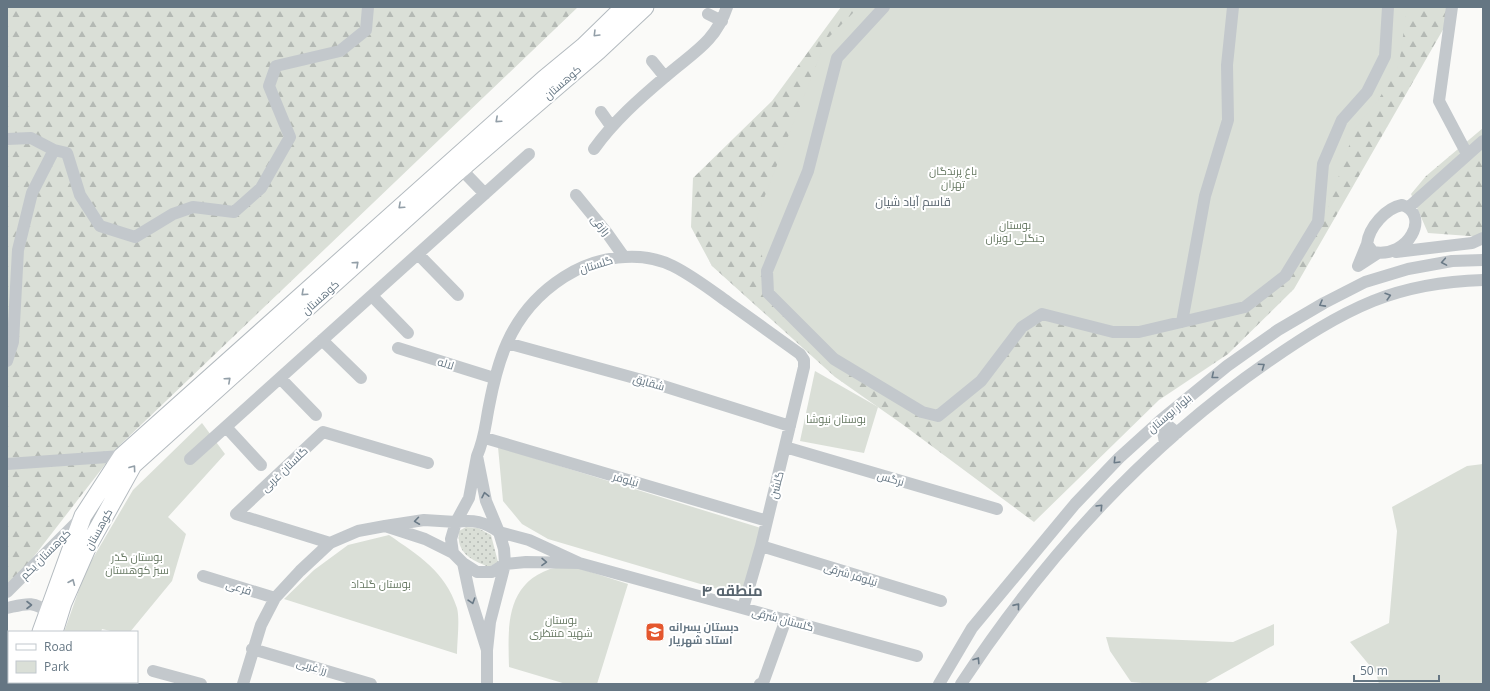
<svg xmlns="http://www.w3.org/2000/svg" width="1490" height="691" font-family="'Open Sans',Cairo,sans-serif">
<defs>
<pattern id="grass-dots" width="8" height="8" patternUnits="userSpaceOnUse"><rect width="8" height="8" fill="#dadfd7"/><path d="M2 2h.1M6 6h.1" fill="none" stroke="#b4b9b4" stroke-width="1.8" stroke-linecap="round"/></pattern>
<pattern id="forest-firs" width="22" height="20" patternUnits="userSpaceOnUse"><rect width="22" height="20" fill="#dadfd7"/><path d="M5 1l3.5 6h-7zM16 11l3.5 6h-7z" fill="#b4b9b4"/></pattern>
</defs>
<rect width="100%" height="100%" fill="#fafaf8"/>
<path fill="url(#grass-dots)" d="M 466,527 L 478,528 L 491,535 L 498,562 L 489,567 C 471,560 456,553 459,531 Z"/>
<path fill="url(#forest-firs)" d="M 7,7 L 578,7 L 121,444 L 11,586 L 7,588 Z
M 841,7 L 1456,7 L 1294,289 L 1228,354 L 1159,400 L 1034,522 L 902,424 L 835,377 L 712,266 L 691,227 L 693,178 L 772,101 Z
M 1483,128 L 1483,237 L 1428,233 L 1411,194 L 1426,176 Z"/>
<path fill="#dadfd7" d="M 859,7 L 1407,7 L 1399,65 L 1377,102 L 1355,128 L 1323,223 L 1247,312 L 1133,339 L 1043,319 L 1025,330 L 940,421 L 832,363 L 767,294 L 757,216 L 826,40 Z
M 815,371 L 878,407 L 864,453 L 800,441 Z
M 202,423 L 225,454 L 168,517 L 186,534 L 172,581 L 130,632 L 115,632 L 102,629 L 101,632 L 64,632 L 86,570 L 133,490 Z
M 498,447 L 761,528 L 741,596 L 548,539 L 522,524 L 503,501 Z
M 1483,464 L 1483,684 L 1379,684 L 1376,673 L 1350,642 L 1389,623 L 1397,531 L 1392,507 L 1467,466 Z
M 389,535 C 419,556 445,571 457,608 C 460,619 457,642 457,654 L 284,599 L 314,570 L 348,545 Z
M 575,567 L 628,584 L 597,684 L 566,684 L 509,667 C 508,628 505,585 550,569 C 557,567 567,568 575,567 Z
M 1274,624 L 1274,645 L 1204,684 L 1153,684 L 1131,682 L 1110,651 L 1106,637 L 1233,642 Z
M 49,682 L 87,682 L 86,684 L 48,684 Z"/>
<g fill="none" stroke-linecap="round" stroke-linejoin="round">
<g stroke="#b3babf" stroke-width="19">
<path id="secondary" d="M 41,632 L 83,516 L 122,456 L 544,79 L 584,46 L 624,7
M 54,632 L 63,603 L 88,546 L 133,465 L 461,169 L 598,51 L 645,7
M 23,684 L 24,682"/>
</g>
<path stroke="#c3c8cc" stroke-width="12" d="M 884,7 L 837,58 L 808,171 L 767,271 L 768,293 L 834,359 L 922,412 L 938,416 L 981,381 L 1022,327 L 1042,314 L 1113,332 L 1139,332 L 1245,307 L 1285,276 L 1318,222 L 1323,164 L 1342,120 L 1367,92 L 1385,56 L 1388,7
M 1452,7 L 1439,101 L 1467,154
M 708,14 L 722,21
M 652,61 L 665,77
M 601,112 L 611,126
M 7,139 L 31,138 L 54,150 L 67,153 L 80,195 L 100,226 L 135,237 L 173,214 L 193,207 L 234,212 L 261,188 L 290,137 L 269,86 L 276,66 L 340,51 L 366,30 L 368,7
M 594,149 C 614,121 639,99 665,77 C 692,53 715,43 727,7
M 461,169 L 485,194
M 576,195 L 607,233 L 624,257
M 1402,205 C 1431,214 1409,259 1373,252 L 1367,244 C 1369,227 1386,208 1402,205 Z
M 1409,207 L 1483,141
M 1367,244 L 1358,266 L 1378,253
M 1396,252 L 1472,243 L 1483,238
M 418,254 L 458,295
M 372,296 L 408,333
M 1182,322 L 1205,196 L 1228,120 L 1227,65 L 1233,7
M 322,340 L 361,378
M 507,343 L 660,385 L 790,426
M 398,348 L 494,378
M 7,361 L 13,342 L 18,250 L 32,193 L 54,150
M 280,378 L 316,415
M 226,427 L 261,465
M 485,438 L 767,521
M 1165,443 L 1161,420 L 1177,433
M 785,447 L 997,509
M 477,456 C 485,437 485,426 489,406 C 493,385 498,363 507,343 C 519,316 539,293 564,277 C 595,257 639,249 673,266 C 693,276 711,290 729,303 C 753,320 776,337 800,354 L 804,360 L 804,367 L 761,546 L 743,608
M 190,459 L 529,154
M 7,464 L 122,456
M 330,543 L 236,514 L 323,432 L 428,463
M 761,546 L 941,601
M 453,553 L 425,539 L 385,526 L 424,520 L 456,522 L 469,498 L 477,456 L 486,501 L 499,532 L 529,540 L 579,563 L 526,562 L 505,564 L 492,572 L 477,572 L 463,563 L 453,553 L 451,539 L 456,522 C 473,519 485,522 499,532 L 504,549 L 505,564 L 490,622 L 487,650 L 470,596 L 463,563
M 579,563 L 917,656
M 203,576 L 275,598
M 7,592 L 81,518
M 7,608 C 25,604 34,600 48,613
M 252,649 L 371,684
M 153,671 L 201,684
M 243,684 L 261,625 L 275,598 L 300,571 L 330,543 L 358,531 L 385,526
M 487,684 L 487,650
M 760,684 L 763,683 L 786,619
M 939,684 L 972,628 L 1075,504 L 1119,458 L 1161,420 L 1227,366 L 1278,330 L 1324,303 L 1365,282 L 1408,269 L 1452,261 L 1483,260
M 961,684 C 1043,559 1146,446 1269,361 C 1301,339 1336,316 1373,301 C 1408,287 1446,281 1483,280"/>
<use href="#secondary" stroke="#fff" stroke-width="17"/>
</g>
<defs><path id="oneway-chevron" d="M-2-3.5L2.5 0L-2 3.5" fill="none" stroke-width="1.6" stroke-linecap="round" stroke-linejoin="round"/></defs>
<g stroke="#939fa8">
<use href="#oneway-chevron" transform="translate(596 34) rotate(135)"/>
<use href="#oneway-chevron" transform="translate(498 120) rotate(138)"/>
<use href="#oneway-chevron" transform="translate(401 206) rotate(138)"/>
<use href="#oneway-chevron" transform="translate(356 264) rotate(-42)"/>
<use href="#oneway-chevron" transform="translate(304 293) rotate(138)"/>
<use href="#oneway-chevron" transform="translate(228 380) rotate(-42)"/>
<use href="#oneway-chevron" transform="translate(133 468) rotate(-54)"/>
<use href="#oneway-chevron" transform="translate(72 582) rotate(-67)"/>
</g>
<g stroke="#6a7a87">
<use href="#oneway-chevron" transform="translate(1444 262) rotate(170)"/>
<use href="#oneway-chevron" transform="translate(1388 296) rotate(-17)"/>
<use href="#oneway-chevron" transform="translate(1322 304) rotate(151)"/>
<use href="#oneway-chevron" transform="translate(1262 366) rotate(-35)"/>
<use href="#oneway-chevron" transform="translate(1214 376) rotate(141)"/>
<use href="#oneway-chevron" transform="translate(1116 461) rotate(135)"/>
<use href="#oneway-chevron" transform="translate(485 495) rotate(-102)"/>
<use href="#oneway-chevron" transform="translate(1100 507) rotate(-46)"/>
<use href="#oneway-chevron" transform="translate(417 521) rotate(172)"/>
<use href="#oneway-chevron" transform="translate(544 562) rotate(1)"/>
<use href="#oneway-chevron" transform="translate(472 601) rotate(73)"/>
<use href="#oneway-chevron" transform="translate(29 605)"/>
<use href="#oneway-chevron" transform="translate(1017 606) rotate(-51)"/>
<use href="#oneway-chevron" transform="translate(977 660) rotate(-57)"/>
</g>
<defs>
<g id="school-square" transform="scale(1)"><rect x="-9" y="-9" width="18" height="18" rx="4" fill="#e4572e" stroke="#fff"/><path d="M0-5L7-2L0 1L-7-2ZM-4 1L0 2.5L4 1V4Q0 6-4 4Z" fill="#fff"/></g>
</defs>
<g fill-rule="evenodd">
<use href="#school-square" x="655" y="632"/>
</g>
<g text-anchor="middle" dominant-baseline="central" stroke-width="4" stroke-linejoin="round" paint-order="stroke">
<g font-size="11" fill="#657683" stroke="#fff">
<text transform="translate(562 82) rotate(-41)">کوهستان</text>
<text transform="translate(601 225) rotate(51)">رازقی</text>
<text transform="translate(596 264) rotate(-17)">گلستان</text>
<text transform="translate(320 297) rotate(-42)">کوهستان</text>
<text transform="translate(446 363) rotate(17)">لاله</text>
<text transform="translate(649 382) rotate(16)">شقایق</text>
<text transform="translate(1169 413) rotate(-40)">بلوار بوستان</text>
<text transform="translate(284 469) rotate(-44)">گلستان غربی</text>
<text transform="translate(891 478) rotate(16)">نرگس</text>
<text transform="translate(626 479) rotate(16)">نیلوفر</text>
<text transform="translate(776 485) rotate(-76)">گلشن</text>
<text transform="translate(98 529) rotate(-61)">کوهستان</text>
<text transform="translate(45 554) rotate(-45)">کوهستان یکم</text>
<text transform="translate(851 574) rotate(17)">نیلوفر شرقی</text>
<text transform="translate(239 587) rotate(17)">فرعی</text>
<text transform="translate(783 619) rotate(15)">گلستان شرقی</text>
<text transform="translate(312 666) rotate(16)">رز غربی</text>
</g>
<g font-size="11" fill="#687a64" stroke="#fff">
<text x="953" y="170">باغ پرندگان<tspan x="953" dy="13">تهران</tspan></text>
<text x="1015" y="224">بوستان<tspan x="1015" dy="13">جنگلی لویزان</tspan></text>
<text x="836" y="418">بوستان نیوشا</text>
<text x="137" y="556">بوستان گذر<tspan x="137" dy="13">سبز کوهستان</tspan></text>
<text x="381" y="583">بوستان گلداد</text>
<text x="561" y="619">بوستان<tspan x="561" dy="13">شهید منتظری</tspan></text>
</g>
<g font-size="11" font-weight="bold" fill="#657683" stroke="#fff" text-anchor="start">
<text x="669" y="626">دبستان پسرانه<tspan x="669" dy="13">استاد شهريار</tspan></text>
</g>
<g font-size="12" fill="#57646e" stroke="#fff">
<text x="913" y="201">قاسم آباد شیان</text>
</g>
<g font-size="15" font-weight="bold" fill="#57646e" stroke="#fff">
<text x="732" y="590">منطقه ۴</text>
</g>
</g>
<rect width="1490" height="691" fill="none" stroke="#657683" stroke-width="16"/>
<rect x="8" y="631" width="130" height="52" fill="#ffffff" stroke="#c1c8cd"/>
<rect x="16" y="644" width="20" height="6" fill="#ffffff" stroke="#c1c8cd"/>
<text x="44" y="651" font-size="12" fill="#657683">Road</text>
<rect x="16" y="661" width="20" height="12" fill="#dadfd7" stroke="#c1c8cd"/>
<text x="44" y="671" font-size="12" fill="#657683">Park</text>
<path d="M1354 675v6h85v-6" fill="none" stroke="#657683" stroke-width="2"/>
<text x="1360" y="675" font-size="12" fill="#657683" stroke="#ffffff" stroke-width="3" paint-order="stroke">50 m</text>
</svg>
